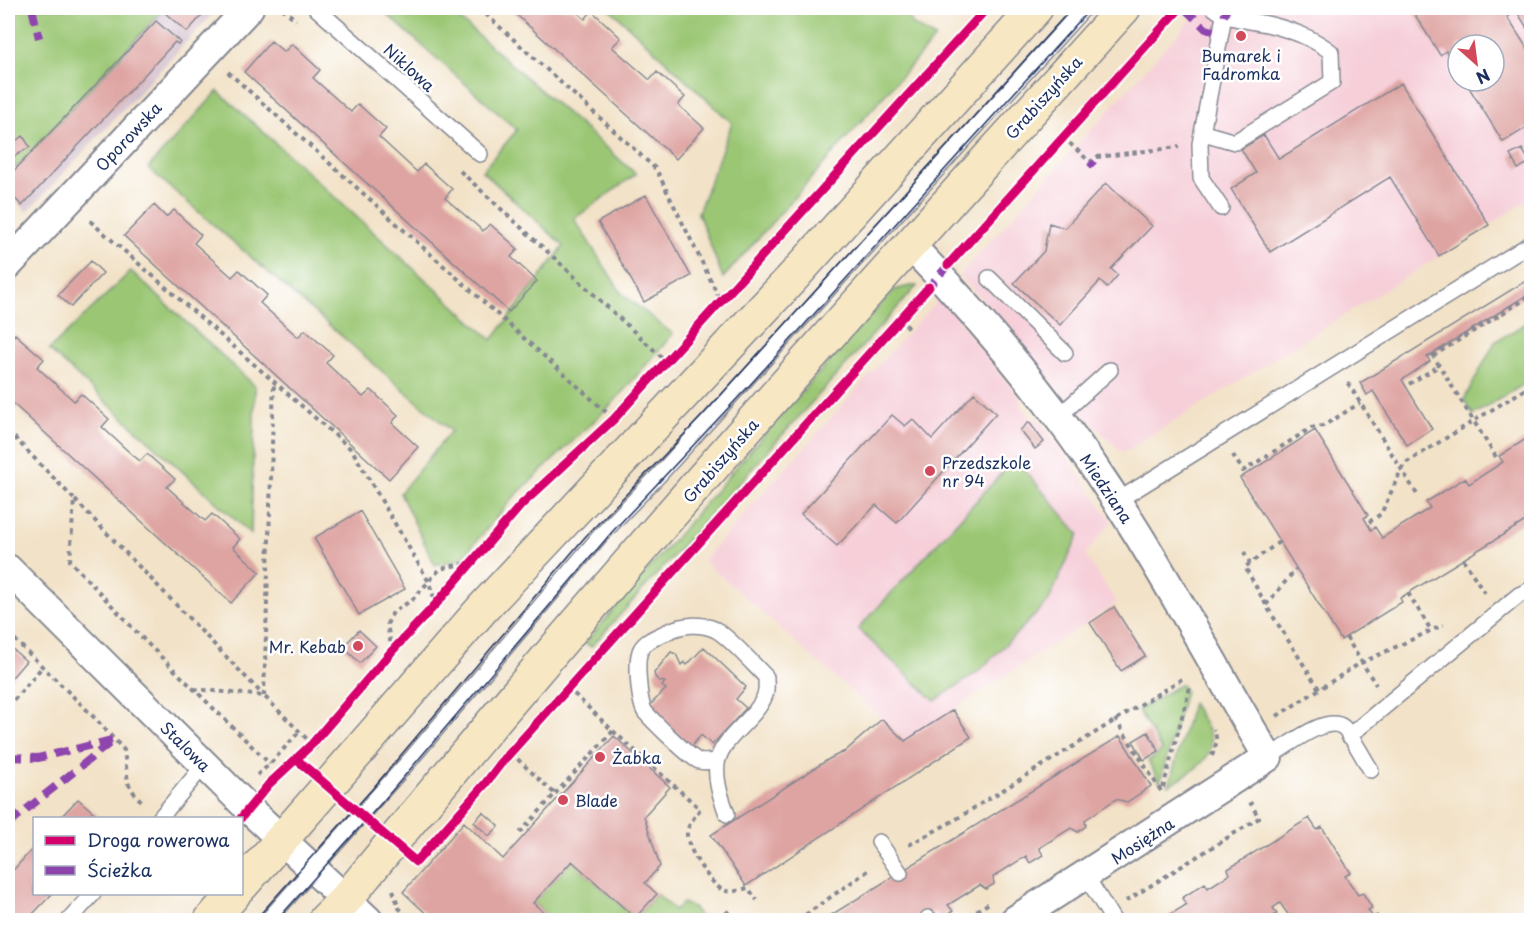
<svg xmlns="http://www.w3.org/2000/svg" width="1539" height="928" font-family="'Playpen Sans',sans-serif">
<rect width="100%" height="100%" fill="#fff"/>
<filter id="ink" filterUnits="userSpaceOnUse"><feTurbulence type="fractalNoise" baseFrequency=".0167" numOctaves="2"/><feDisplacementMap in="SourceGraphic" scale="12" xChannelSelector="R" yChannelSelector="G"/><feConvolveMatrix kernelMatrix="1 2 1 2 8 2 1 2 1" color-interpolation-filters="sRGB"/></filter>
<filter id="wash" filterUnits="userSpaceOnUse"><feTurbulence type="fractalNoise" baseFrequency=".008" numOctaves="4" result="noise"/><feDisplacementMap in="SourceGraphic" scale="24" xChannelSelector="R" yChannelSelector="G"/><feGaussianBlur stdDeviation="1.35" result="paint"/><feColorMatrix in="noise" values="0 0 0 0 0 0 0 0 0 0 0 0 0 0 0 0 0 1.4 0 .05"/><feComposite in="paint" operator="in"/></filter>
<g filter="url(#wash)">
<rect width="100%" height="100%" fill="#f2e2c7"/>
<path fill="#f6cfd9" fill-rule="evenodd" d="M 1201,8 L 1531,8 L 1531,199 L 1123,453 L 1051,385 L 986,304 L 959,276 ZM 1458,45 L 1494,45 L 1494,81 L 1458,81 Z
M 940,297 L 1020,397 L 1021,405 L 1031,418 L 1040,420 L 1112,521 L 1085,555 L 1117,603 L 906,740 L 703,560 Z"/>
<path fill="#d1bdcb" d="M 164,8 L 218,8 L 27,212 L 8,191 L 8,177 Z"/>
<path fill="#9bc775" stroke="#5b7b6a" stroke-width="1.5" d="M 8,8 L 165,8 L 16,168 L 8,155 Z
M 380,8 L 447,8 L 636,174 L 574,219 L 622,294 L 673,334 L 612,404 L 514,497 L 461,559 L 435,565 L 400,493 L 451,431 L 148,168 L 218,91 L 492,340 L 564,246 L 482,171 L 517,130 Z
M 609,8 L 789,8 L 797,14 L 805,8 L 904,8 L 913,25 L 935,38 L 723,278 L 698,213 L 732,123 Z
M 131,271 L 255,386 L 251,534 L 49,350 Z
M 910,286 L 917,286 L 591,647 L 585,643 L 786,409 L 894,290 Z
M 1531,320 L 1531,380 L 1473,415 L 1464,400 L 1495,342 Z
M 1015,459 L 1079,534 L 1048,602 L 979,671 L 935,701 L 858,629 Z
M 1181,684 L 1185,691 L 1160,782 L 1148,761 L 1162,751 L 1138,710 Z
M 1192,703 C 1198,713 1205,723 1209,733 C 1220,759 1187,774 1169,785 Z
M 572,861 L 635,918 L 657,894 L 674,910 L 683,903 L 694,908 L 701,918 L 698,920 L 548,920 L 550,918 L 533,903 Z"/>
<g id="blocks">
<path fill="#dea4a2" d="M 129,8 L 150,8 L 130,13 Z
M 168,8 L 195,8 L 203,14 L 187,32 L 164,12 Z
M 509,8 L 572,8 L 585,19 L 592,11 L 621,38 L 612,47 L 650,80 L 657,72 L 685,97 L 678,105 L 704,128 L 676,159 Z
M 1415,8 L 1532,8 L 1532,29 L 1529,31 L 1516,10 L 1507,17 L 1532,56 L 1532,130 L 1528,132 L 1526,128 L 1503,142 L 1465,81 L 1494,81 L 1494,45 L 1458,45 L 1458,70 L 1446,51 L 1440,55 L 1412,10 Z
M 156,21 L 180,42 L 178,44 L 175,42 L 22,206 L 8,191 L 8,177 Z
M 271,41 L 284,52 L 292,44 L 320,70 L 313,78 L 351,112 L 358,104 L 386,129 L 379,137 L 405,161 L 417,172 L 424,164 L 452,189 L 445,198 L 483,231 L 490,224 L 518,249 L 511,257 L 537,281 L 509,312 L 244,72 Z
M 1401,83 L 1489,225 L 1439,256 L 1390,177 L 1270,252 L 1231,189 L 1256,173 L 1241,149 L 1264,135 L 1279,159 Z
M 23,136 L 30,147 L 12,158 L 8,151 L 8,146 Z
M 1522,149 L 1530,162 L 1518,169 L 1510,155 Z
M 1106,183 L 1152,226 L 1111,269 L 1118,275 L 1107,288 L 1100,281 L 1060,325 L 1014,283 L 1044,251 L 1049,223 L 1065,228 Z
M 646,195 L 691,276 L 644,302 L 598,222 Z
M 154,205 L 166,217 L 174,210 L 201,235 L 194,243 L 232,277 L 239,270 L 267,295 L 260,303 L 298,337 L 305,330 L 333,355 L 326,363 L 363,397 L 371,390 L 398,415 L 392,423 L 418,447 L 389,479 L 124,236 Z
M 91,261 L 103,273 L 71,307 L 58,295 Z
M 1532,277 L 1532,292 L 1427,357 L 1430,361 L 1402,380 L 1432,429 L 1407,445 L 1373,391 L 1367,395 L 1360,383 Z
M 15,334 L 44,359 L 37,367 L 74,401 L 81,394 L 109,419 L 102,427 L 128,451 L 140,461 L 147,454 L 175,479 L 167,487 L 205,521 L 212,514 L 240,539 L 233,547 L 260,572 L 231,603 L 8,399 L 8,342 Z
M 974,393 L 996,413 L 897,523 L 876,505 L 837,546 L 801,514 L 892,415 L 905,426 L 913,419 L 932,439 Z
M 1029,422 L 1044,442 L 1035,449 L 1020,430 Z
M 1315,430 L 1368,515 L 1364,518 L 1371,530 L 1375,527 L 1382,538 L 1430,508 L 1426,502 L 1465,478 L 1469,484 L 1503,462 L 1499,456 L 1526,439 L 1530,446 L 1532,444 L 1532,517 L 1400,598 L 1402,602 L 1341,640 L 1240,478 Z
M 360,511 L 405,589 L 359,615 L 314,538 Z
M 1114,607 L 1145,656 L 1121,671 L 1090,623 Z
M 359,630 L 376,646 L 360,663 L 343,647 Z
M 8,645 L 26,661 L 8,682 Z
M 704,647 L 746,687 L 736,699 L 746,708 L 712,745 L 701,735 L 691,747 L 648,707 L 666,689 L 662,686 L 665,682 L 659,681 L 655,677 L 654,673 L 671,652 L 676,654 L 681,665 L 684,662 L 687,665 Z
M 953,710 L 971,737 L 746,886 L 711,835 L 829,759 L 843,752 L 843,753 L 882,719 L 905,741 Z
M 1148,732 L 1159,751 L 1144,760 L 1133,741 Z
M 614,736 L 670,787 L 644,816 L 660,866 L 645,883 L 657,894 L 635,918 L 572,861 L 533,903 L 550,918 L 548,920 L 433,920 L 403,892 L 464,822 L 503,859 Z
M 1120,736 L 1151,786 L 1127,802 L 1116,799 L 1085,820 L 1086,826 L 1078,832 L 1071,828 L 1039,848 L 1043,855 L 1030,863 L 1026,856 L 993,877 L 994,884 L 986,889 L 980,885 L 948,905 L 953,911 L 939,919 L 935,913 L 923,920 L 823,920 Z
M 78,799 L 100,818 L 60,818 Z
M 483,812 L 499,826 L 489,836 L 474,822 Z
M 1309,818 L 1317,830 L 1322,827 L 1351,873 L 1345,876 L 1358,895 L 1363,893 L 1372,908 L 1368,910 L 1373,917 L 1377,915 L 1380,920 L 1292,920 L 1280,903 L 1273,908 L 1277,914 L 1266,920 L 1161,920 L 1186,905 L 1182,898 L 1205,883 L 1208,888 L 1230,874 L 1228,869 Z
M 34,847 L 34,894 L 52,894 L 27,920 L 8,920 L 8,876 Z"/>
</g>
</g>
<g filter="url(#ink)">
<use href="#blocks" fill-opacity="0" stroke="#868892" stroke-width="1.5"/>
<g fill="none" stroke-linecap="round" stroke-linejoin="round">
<g stroke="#868892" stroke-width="18">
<path id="service" d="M 316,8 L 480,154
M 1204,133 L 1235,142 L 1332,82 L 1331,52 C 1313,38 1294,31 1271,25 C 1251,20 1230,21 1214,8
M 1221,208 L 1201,178 L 1200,144 L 1224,16
M 989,278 L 1065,353
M 1057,418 L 1110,370
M 1117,501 L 1532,243
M 1349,736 L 1519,595 L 1532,589
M 1268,757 C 1286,748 1325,714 1343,727 C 1350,732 1365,761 1371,770
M 717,761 C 712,761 704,763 699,761 C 690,758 652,720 645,712 C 639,702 635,659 641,649 C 646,640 659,636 667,632 C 682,624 701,623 716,630 C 728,636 755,666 766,677 C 766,682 767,690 765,695 C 756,720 720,738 717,764 C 715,782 721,797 727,814
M 160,818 L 205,764
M 879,842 L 900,873
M 1086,876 L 1113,920
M 928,918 L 929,920
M 69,920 L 93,894
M 268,920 L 410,760 L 600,536 L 659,475 L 1084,8"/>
</g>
<g stroke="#868892" stroke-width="32">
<path id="minor" d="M 910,245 C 987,324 1058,410 1118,503 C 1172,585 1217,673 1268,757 L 1015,920
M 8,265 L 249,8
M 8,569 L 254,814 L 368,920"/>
</g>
<g stroke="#868892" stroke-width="36">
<path id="secondary" d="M 242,885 L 483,608 L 794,276 L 1036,8
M 211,920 L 234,894
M 325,920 L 346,899 C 595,593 859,300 1124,8"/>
</g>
<path stroke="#868892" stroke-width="4" stroke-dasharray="4.5 4.5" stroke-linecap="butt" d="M 282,8 L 296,20
M 479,8 L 656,169 L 721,301
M 228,72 L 614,419
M 1063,137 L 1090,162 L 1097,157 L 1179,147
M 460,171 L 667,362
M 90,221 L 352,450 L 429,582 L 436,604
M 899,318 L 911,330
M 1432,354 L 1496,457
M 1433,356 L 1532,295
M 1348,383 L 1418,496
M 1409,384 L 1439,366
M 8,431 L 74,499 L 70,561 L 147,643 L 270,764
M 1233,455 L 1243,471 L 1311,428 L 1323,426 L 1360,403
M 75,500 L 263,695
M 1369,522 L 1381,514 L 1404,464 L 1532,385
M 1279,542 L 1245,567 L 1269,610 L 1319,689
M 1244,552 L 1250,563
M 1463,559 L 1486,595
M 1408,593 L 1431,630
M 1266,605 L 1296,569
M 8,633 L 90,713 L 124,750 L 128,783 L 136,796 L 144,803
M 1346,637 L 1376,685
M 392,651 L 387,624 L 393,612 L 412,600 L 440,569 L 474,561
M 194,689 L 264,696 L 317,749
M 264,696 L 274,382
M 8,707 L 43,666
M 1277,716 L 1359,664 L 1443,625
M 1115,719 L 1161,791
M 613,731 L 700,809 C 695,817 687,825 687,834 C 686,847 709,882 721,889 C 729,894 740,890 748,888 L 757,900
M 511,753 L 555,794 L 520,833
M 1212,756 L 1217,741 L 1214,729
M 257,775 L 270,764 L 299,732
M 1163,788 L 1190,687
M 555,794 L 613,731 L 568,688
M 909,845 L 953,821 L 1185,677
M 393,890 L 399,908 L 411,920
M 1126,901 L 1259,818 L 1250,802
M 719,920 L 732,908
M 798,920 L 869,870
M 961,920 L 991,902
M 1279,920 L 1280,919"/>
<use href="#service" stroke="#fff" stroke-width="15"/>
<use href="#minor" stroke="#fff" stroke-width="28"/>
<use href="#secondary" stroke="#f7e8c3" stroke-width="33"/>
<path stroke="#1b2f5e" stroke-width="1.5" d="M 255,920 L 374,787 L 585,537 L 702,416 L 1072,8
M 277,920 L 384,800 L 612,532 L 748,387 L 1091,8"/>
<path stroke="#8e44ad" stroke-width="8" stroke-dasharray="15 8" stroke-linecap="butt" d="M 32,8 L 39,38
M 1184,8 L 1206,29 L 1221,33
M 1224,16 L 1227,8
M 1090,162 L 1094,166
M 925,291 L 951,262
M 8,757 L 38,758 L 112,740
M 8,824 L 115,739"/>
<g stroke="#fff" stroke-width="13">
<path id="cycleway" d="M 948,265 L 1180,8
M 296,759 L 312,744 L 392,651 L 436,604 L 521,505 L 614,419 L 987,8
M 241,818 L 269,784 L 296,759 L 416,862 L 485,784 L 501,763 L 929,287"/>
</g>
<use href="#cycleway" stroke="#d6006c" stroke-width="9"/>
</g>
</g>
<g fill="#d1495b" stroke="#fff" stroke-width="2">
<circle cx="1241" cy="36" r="6"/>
<circle cx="930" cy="471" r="6"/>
<circle cx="358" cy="646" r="6"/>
<circle cx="600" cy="757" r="6"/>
<circle cx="563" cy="800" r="6"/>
</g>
<g text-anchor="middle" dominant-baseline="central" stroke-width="5" stroke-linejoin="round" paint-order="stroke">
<g font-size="16" fill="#1b2f5e" stroke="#fff" text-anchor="start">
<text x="1241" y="55" text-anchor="middle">Bumarek i<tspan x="1241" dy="18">Fadromka</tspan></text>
<text x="942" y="462">Przedszkole<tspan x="942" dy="18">nr 94</tspan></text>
<text x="346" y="646" text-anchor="end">Mr. Kebab</text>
<text x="612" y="757">Żabka</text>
<text x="575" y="800">Blade</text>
</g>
<g font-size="16" fill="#1b2f5e" stroke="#fff">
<text transform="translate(410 67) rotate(42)">Niklowa</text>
<text transform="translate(1043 97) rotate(-48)">Grabiszyńska</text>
<text transform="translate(128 136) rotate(-47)">Oporowska</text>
<text transform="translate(720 460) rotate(-49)">Grabiszyńska</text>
<text transform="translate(1107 488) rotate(56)">Miedziana</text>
<text transform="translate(186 746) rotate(45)">Stalowa</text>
<text transform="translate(1142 840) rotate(-33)">Mosiężna</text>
</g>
</g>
<rect width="1539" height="928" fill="none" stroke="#fff" stroke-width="30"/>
<rect x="33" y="817" width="210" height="78" fill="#ffffff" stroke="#a4acbf" stroke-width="1.5"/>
<rect x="45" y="836" width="30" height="9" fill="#d6006c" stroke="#a4acbf" stroke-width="1.5"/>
<text x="87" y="847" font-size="18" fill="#1b2f5e">Droga rowerowa</text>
<rect x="45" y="866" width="30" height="9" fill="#8e44ad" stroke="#a4acbf" stroke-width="1.5"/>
<text x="87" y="877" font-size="18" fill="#1b2f5e">Ścieżka</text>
<g transform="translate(1476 63) rotate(152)"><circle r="28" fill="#ffffff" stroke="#a4acbf" stroke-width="1.5"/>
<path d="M0-4.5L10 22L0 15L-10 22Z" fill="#d1495b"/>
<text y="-9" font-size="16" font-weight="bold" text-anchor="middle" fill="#1b2f5e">N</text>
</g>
</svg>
